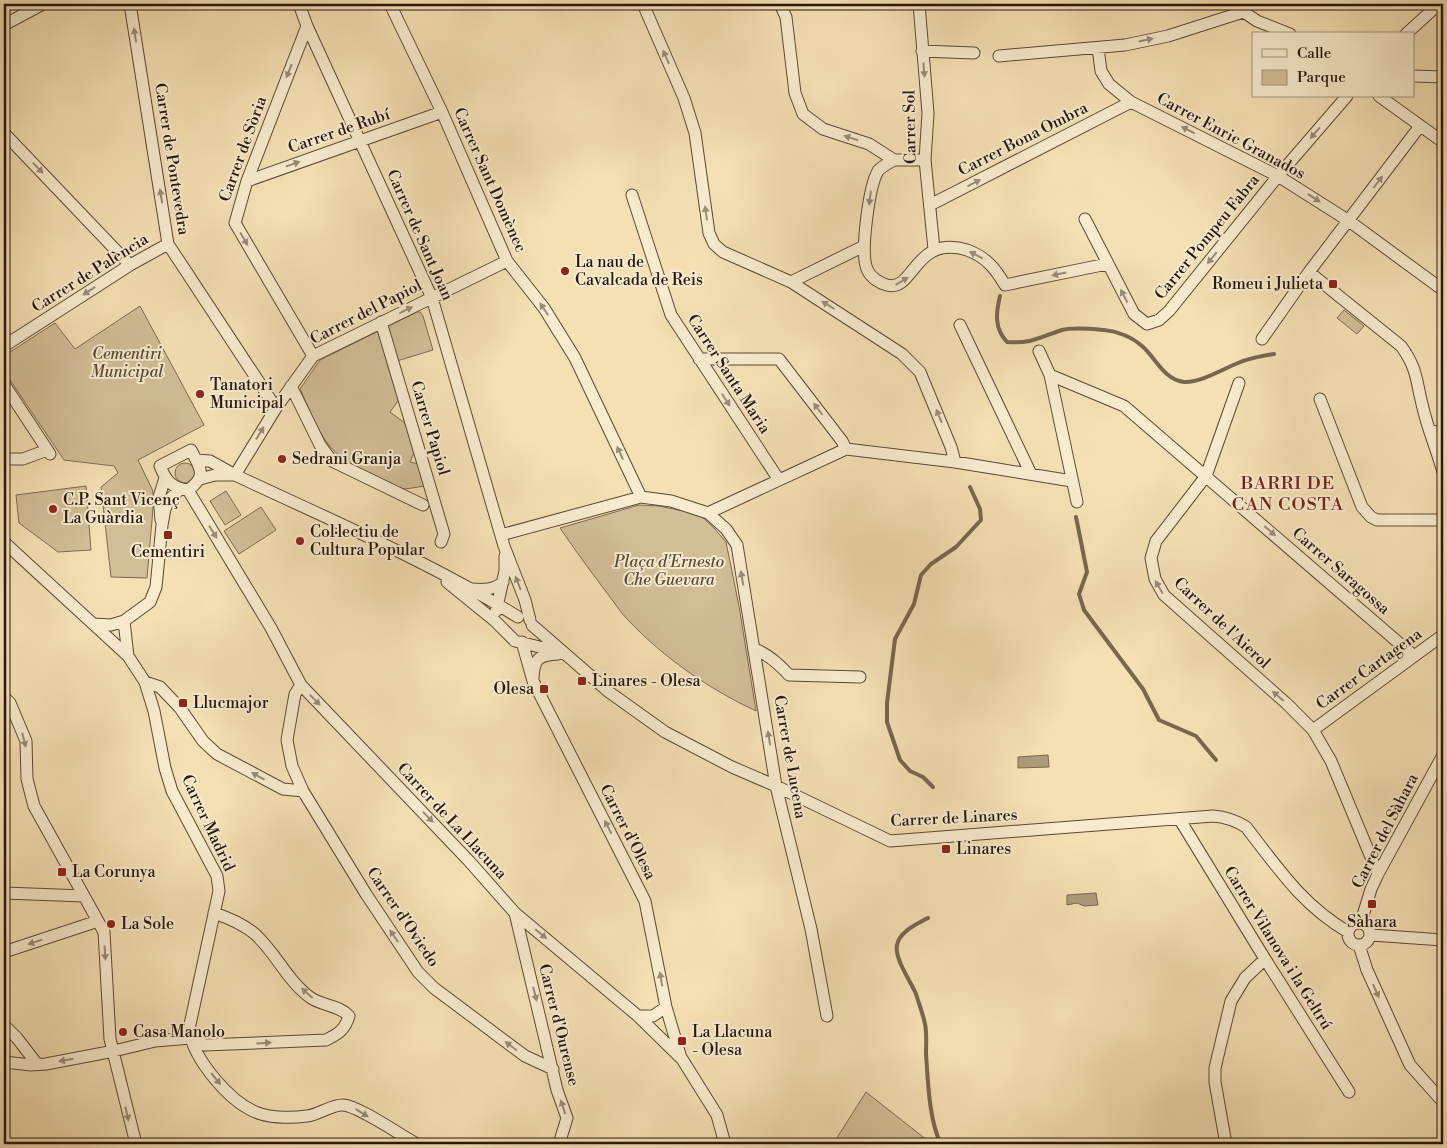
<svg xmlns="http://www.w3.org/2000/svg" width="1447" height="1148" font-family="'Libre Bodoni',serif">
<rect width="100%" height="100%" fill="#f4e0b3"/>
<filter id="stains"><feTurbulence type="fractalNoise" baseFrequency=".004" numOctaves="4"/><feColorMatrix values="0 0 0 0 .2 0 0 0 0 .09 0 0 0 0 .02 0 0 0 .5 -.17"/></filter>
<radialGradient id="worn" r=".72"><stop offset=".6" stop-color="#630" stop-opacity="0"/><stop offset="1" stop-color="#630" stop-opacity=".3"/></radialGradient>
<path fill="#d1be97" stroke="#7c6a53" d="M 140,306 L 204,425 L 138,460 L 152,489 L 154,497 L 147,578 L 111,577 L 101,487 L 118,473 L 114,466 L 64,460 L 4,371 L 4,356 L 55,323 L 75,349 Z
M 1344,310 L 1364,326 L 1357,334 L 1337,318 Z
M 417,312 L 420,312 L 423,316 L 433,350 L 387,364 L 400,398 L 390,412 L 405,423 L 415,450 L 410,462 L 419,464 L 425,486 L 405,489 L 398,488 C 370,475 338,463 322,435 C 313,420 307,404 300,389 L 320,360 Z
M175 473a10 10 0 1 1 20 0a10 10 0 1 1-20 0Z
M 86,486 L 91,550 L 58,552 L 19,523 L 16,495 Z
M 226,491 L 241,515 L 225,525 L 210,501 Z
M 639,505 L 659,506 L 693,513 L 702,517 L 714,528 L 726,542 L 739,606 L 756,711 C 709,689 664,658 628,620 C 620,612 614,602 607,593 C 591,572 575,550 560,528 Z
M 261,507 L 276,530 L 239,554 L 224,531 Z
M 866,1092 L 932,1144 L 833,1144 Z"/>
<path fill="#ae9b7b" stroke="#786650" d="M 1048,755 L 1049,767 L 1018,768 L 1018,757 Z
M 1096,893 L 1098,905 L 1084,906 L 1077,903 L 1067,905 L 1067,895 Z"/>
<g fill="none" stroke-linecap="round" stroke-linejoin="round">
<path stroke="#786650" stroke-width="4" d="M 1000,296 C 996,313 994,328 1007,342 C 1032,344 1040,337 1062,330 C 1072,327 1093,329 1104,330 C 1117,331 1132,337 1142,346 C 1156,358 1163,379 1184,382 C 1200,383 1223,369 1238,363 C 1249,358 1262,356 1274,354
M 1076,517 L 1087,572 L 1079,594 L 1084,610 L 1143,689 L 1159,720 L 1196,736 L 1216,760
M 933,787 L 923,777 L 910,771 L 900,760 L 887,722 L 887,703 L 895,639 L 914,604 L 921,575 L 931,564 L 956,547 L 981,520 L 980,509 L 970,487
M 928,918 C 917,924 899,932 897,945 C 894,958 911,982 916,994 C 919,1004 923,1014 925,1024 C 927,1033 926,1044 926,1054 C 928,1081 929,1121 941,1144"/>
<g stroke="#5a4838" stroke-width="13">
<path id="minor" d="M 130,4 L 168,244 L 276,408
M 299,4 L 307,26 L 432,298 L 504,546 L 525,600 L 530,620
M 390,4 L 442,112 L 507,261 L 544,308 L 575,358 L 641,497
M 643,4 L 684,98 L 695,133 L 709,233 L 714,244 L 723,252 L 791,282 L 902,354 L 920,372 L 951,447 L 955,462
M 780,4 L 786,17 L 795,93 L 803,114 L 823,129 L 869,144 L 894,160 L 925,160
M 919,4 L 928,113 L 925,160 L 934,249
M 1232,4 L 1257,21 L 1290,34
M 4,25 L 43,4
M 307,26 L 247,181 L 235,223 L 313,356
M 1406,34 L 1439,4
M 1098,48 L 1101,71 L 1109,84 L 1131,102 L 1278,176 L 1349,221 L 1443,290
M 922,51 L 974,53
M 999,56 L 1125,45 L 1168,36 L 1243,12
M 1413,76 L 1443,77
M 1379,96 L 1443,142
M 4,133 L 130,265
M 894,160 C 889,163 882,166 878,171 C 869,186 860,253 867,269 C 870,277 879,283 887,285 C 914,293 914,234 967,250 C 986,257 995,268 1005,285 L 1107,264
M 247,181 L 442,112
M 632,195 L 671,315 L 779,480
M 930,205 L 1131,102
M 1085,219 L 1134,314 L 1147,324 L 1159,320 L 1169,311 L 1278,176 L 1347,96
M 1309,272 L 1401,346 C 1418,369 1416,382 1423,408 C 1428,430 1437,450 1443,472
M 791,282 L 864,246
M 381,322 L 444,534 L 441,542
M 960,325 L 1031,474
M 1262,339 L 1309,272 L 1420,126
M 4,346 L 130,265 L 168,244
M 1039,351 L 1050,375 L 1077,502
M 699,359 L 779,359 L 842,441 L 846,449
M 1050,375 L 1124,406 L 1414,656
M 1239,383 L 1206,476 L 1156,541 L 1151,558 L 1155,579 L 1164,595 L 1286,703 L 1313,730 L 1331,761 L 1378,874
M 4,384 L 50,454
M 291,386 L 320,445 L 332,461 L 423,505
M 1320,399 L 1362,507 L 1371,517 L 1377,520 L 1443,520
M 1430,431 L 1443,433
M 191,450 C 200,468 208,476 188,490 C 172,488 166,481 160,466 Z
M 4,459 L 23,459 L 47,450
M 196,460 L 210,461 L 235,475 C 330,520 429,561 518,617
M 235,475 L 276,408 L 313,356 L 507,261
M 200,479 L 215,475 L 233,475
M 188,490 L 271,628 L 301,685 L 469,861 L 515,913 L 638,1016 L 682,1059 L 717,1115 L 725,1144
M 708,513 L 726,529 L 737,545 L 776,786 L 811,929 L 827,1016
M 161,520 L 159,497 L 165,478
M 501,535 L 641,497 L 671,501 L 708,513 L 846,449 L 955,462 L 1072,481
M 4,542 L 128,656 L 145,682 L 154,711 L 165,768 L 172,791 L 217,876 L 219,891 L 189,1029 C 193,1059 231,1105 261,1114 C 274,1118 293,1118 307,1116 C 318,1115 333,1104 343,1105 C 359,1106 400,1135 417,1144
M 447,582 L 495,621 L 515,641 L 560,652
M 472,589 C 484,590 494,590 503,582
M 496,611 L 505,571 L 505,556
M 124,621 L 128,656
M 93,624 L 111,625 L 124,621 L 150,602 L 156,587 L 162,525 L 165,509 L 169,500 L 180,489
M 532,625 L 609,692 L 665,732 L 732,767 L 776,786 L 890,841 L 1213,816 C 1226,817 1235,820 1246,827 C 1278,868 1302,905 1348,932
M 522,642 L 533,681 L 645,901 L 666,1007 L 681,1058
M 755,649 C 769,655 779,664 789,675 L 860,677
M 533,678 C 534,659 538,655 558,654
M 145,682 L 160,687 L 180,708 L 203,741 L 217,754 L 283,789 L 303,791
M 301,685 L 295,694 L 287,740 L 292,766 L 303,791 L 366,894 L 418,972 L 434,988 L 525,1056 L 553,1069
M 4,697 L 10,703 L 26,741 L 27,779 L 34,806 L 104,932 L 110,1039 L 136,1144
M 1313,730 L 1443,635
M 1180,820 L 1265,959 L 1349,1092
M 4,893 L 84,896
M 515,913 L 557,1090 L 567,1118 L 559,1144
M 1361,922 L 1371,889 L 1378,874 L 1443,755
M1348 934a11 11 0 1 1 22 0a11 11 0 1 1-22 0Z
M 1371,935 L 1443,940
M 1359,945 L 1367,970 L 1410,1065 L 1443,1102
M 4,952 L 98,921
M 638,1016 L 653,1016 L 666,1007
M 4,1025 L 17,1038 L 37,1064
M 4,1062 L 31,1065 L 46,1064 L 114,1051 L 155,1041 L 191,1038 L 205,1045 L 326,1040 C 338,1034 345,1030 349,1016 C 339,1005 323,1006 311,998 C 288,982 276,953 255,934 C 243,924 229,918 214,913
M 1226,1144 L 1215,1082 L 1215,1068 L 1231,1001 L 1245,978 L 1265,959"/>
</g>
<use href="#minor" stroke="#f8ebce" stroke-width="11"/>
</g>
<defs><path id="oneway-solid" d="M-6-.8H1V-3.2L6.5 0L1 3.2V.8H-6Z" transform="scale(1.25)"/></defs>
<g fill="#9a8b78">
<use href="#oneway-solid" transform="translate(135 35) rotate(-99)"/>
<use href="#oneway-solid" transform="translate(1146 40) rotate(-12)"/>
<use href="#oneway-solid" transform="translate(666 57) rotate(-114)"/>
<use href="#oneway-solid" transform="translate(924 70) rotate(85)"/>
<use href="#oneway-solid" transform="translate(289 71) rotate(112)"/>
<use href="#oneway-solid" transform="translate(1188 130) rotate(-153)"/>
<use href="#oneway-solid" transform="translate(1315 133) rotate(131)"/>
<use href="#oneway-solid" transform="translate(851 138) rotate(-162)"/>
<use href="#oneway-solid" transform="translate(293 164) rotate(-19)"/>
<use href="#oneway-solid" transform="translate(38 168) rotate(46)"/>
<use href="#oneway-solid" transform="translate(1378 182) rotate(-53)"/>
<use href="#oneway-solid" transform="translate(974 183) rotate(-27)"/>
<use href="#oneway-solid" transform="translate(161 196) rotate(-99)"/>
<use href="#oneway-solid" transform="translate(870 198) rotate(97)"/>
<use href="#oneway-solid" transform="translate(1314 198) rotate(33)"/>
<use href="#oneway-solid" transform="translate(706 213) rotate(-98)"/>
<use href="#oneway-solid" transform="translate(244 239) rotate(59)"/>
<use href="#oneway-solid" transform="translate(976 255) rotate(-153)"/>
<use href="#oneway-solid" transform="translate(1212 258) rotate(129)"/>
<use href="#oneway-solid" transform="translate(1059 274) rotate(168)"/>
<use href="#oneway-solid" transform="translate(902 281) rotate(-31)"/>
<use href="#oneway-solid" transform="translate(89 291) rotate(147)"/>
<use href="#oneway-solid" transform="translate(1124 296) rotate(-118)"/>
<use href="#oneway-solid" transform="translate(828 305) rotate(-148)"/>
<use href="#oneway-solid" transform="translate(544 309) rotate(-124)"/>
<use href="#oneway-solid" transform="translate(406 310) rotate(-26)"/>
<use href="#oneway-solid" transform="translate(726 400) rotate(57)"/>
<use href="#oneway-solid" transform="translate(818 409) rotate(-127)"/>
<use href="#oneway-solid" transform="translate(939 416) rotate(-112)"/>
<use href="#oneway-solid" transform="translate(260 433) rotate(-58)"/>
<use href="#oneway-solid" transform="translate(620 453) rotate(-115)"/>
<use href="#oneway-solid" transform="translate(1270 531) rotate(41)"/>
<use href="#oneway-solid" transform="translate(213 532) rotate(58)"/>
<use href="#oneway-solid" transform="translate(742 578) rotate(-100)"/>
<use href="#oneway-solid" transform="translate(518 583) rotate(-111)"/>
<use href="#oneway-solid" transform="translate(1159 587) rotate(-120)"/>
<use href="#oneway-solid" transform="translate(1278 696) rotate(-139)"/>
<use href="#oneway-solid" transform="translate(315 700) rotate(46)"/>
<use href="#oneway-solid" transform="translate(769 738) rotate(-99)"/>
<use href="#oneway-solid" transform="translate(24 740) rotate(76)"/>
<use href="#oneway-solid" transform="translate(258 776) rotate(-151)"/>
<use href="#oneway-solid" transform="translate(428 817) rotate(46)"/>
<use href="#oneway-solid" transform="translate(608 827) rotate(-117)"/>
<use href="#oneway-solid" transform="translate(541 934) rotate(40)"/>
<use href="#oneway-solid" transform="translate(394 936) rotate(-124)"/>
<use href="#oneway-solid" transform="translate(35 942) rotate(162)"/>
<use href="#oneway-solid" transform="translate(105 953) rotate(87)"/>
<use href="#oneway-solid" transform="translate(661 979) rotate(-100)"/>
<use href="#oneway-solid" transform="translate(1376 991) rotate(66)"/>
<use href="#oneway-solid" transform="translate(307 993) rotate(-138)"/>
<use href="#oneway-solid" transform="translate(535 994) rotate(76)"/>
<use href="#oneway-solid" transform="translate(264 1043) rotate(-3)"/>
<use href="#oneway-solid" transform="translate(511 1046) rotate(-143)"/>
<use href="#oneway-solid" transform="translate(66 1060) rotate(170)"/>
<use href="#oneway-solid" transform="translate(216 1079) rotate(51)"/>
<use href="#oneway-solid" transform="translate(563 1107) rotate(-108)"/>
<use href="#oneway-solid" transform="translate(362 1113) rotate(32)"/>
<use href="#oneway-solid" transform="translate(127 1114) rotate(77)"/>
</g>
<g fill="#8f2418" stroke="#f8ebce" stroke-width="2">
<circle cx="565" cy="271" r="5"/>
<rect x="1328" y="279" width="10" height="10" rx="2.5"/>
<circle cx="200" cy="394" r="5"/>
<circle cx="282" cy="459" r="5"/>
<circle cx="53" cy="509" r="5"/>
<rect x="163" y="530" width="10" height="10" rx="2.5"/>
<circle cx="300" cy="541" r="5"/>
<rect x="577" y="676" width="10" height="10" rx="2.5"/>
<rect x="539" y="684" width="10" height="10" rx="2.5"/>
<rect x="178" y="698" width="10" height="10" rx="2.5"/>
<rect x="941" y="844" width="10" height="10" rx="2.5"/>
<rect x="57" y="867" width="10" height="10" rx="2.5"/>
<rect x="1367" y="899" width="10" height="10" rx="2.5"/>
<circle cx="111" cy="924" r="5"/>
<circle cx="123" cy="1032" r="5"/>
<rect x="677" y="1036" width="10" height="10" rx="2.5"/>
</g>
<g text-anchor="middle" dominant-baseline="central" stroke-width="4" stroke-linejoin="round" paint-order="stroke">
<g font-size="16" fill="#27160f" stroke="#f8ebce">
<text transform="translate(910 127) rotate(-91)">Carrer Sol</text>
<text transform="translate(339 131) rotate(-19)">Carrer de Rubí</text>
<text transform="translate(1231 136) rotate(28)">Carrer Enric Granados</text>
<text transform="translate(1023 139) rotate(-27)">Carrer Bona Ombra</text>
<text transform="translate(243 149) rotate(-70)">Carrer de Sòria</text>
<text transform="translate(172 159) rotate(81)">Carrer de Pontevedra</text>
<text transform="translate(490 180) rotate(66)">Carrer Sant Domènec</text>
<text transform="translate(420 235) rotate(66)">Carrer de Sant Joan</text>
<text transform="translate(1207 237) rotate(-51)">Carrer Pompeu Fabra</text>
<text transform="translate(90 273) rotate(-32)">Carrer de Palència</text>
<text transform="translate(366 312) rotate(-27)">Carrer del Papiol</text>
<text transform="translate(729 374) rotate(57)">Carrer Santa Maria</text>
<text transform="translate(430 428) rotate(73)">Carrer Papiol</text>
<text transform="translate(1341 571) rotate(41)">Carrer Saragossa</text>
<text transform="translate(1222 623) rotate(43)">Carrer de l'Aierol</text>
<text transform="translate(1369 669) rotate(-36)">Carrer Cartagena</text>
<text transform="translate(790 757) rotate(80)">Carrer de Lucena</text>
<text transform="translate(954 818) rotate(-3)">Carrer de Linares</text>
<text transform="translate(452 821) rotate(47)">Carrer de La Llacuna</text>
<text transform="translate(208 823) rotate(65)">Carrer Madrid</text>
<text transform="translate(1385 831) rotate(-63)">Carrer del Sàhara</text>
<text transform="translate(628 832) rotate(63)">Carrer d'Olesa</text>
<text transform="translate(403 917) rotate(56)">Carrer d'Oviedo</text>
<text transform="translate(1278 948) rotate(58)">Carrer Vilanova i la Geltrú</text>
<text transform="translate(559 1025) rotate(76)">Carrer d'Ourense</text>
</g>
<g font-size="16" fill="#27160f" stroke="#f8ebce" text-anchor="start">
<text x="575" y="262">La nau de<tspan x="575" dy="18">Cavalcada de Reis</tspan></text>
<text x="1323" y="284" text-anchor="end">Romeu i Julieta</text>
<text x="210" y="385">Tanatori<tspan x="210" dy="18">Municipal</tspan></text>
<text x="292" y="459">Sedrani Granja</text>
<text x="63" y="500">C.P. Sant Vicenç<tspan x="63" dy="18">La Guàrdia</tspan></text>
<text x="310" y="532">Col·lectiu de<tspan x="310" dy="18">Cultura Popular</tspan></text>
<text x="168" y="552" text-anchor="middle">Cementiri</text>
<text x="592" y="681">Linares - Olesa</text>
<text x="534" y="689" text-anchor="end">Olesa</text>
<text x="193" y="703">Llucmajor</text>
<text x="956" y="849">Linares</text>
<text x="72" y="872">La Corunya</text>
<text x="1372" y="922" text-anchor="middle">Sàhara</text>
<text x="121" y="924">La Sole</text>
<text x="133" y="1032">Casa Manolo</text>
<text x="692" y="1032">La Llacuna<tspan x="692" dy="18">- Olesa</tspan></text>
</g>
<g font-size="16" font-style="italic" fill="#5a4838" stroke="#f8ebce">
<text x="127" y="354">Cementiri<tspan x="127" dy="18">Municipal</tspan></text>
<text x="669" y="562">Plaça d'Ernesto<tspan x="669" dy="18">Che Guevara</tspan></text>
</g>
<g font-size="18" letter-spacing="1" fill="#7a1f14" stroke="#f8ebce">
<text x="1288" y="483">BARRI DE<tspan x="1288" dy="21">CAN COSTA</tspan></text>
</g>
</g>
<rect width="1447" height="1148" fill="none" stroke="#f4e0b3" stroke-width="20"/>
<rect x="5" y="5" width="1437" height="1138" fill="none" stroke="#27160f" stroke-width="2.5"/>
<rect x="10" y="10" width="1427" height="1128" fill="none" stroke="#27160f"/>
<rect x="1252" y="32" width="162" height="65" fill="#f8ebce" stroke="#a49682"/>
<rect x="1262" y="49" width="25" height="8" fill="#f8ebce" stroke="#a49682"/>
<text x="1297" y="58" font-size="15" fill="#27160f">Calle</text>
<rect x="1262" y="70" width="25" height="15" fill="#d1be97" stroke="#a49682"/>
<text x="1297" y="82" font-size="15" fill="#27160f">Parque</text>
<rect width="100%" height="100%" filter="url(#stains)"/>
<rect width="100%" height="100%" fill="url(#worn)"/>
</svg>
